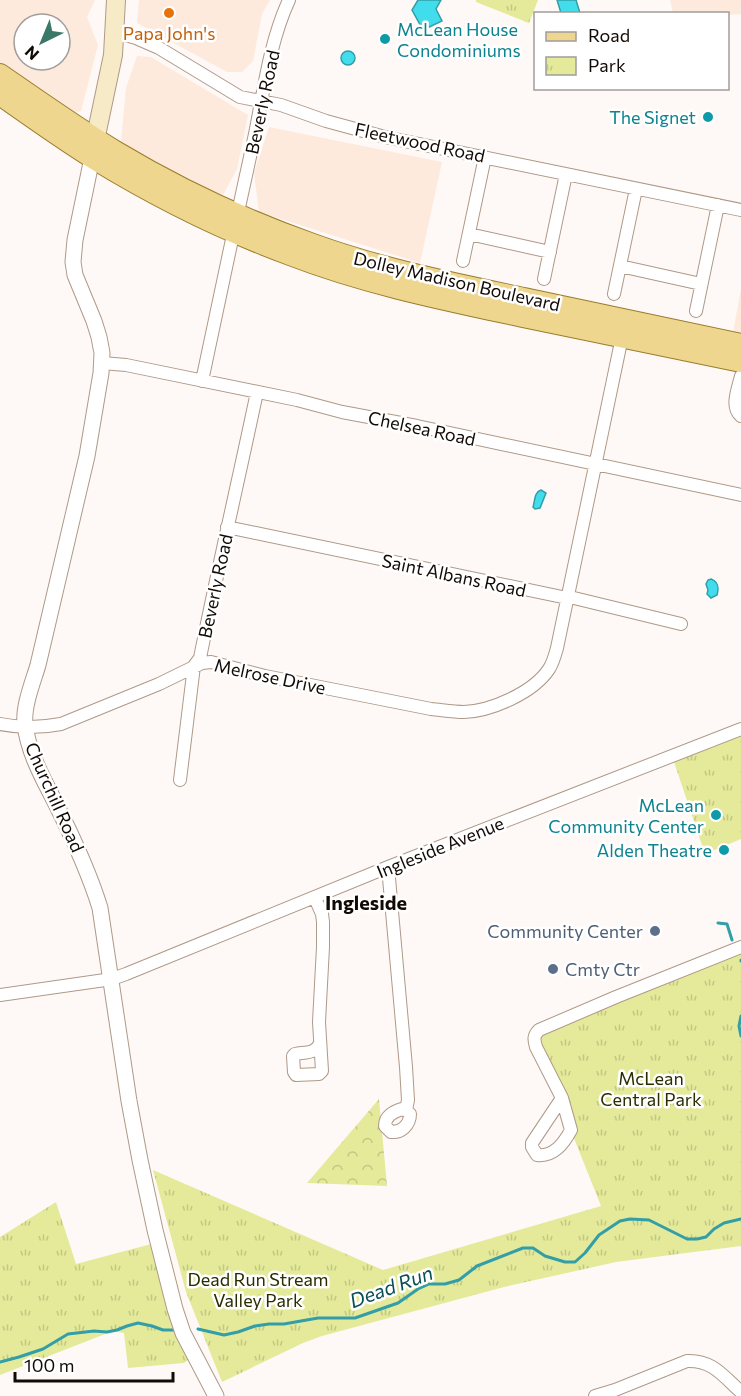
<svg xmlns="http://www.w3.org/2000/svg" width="741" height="1396" font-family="Commissioner,sans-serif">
<defs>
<pattern id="forest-crowns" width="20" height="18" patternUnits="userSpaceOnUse" patternTransform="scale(1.5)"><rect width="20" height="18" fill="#e4ea9a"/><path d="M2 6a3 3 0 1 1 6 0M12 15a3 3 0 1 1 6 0" fill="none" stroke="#c3c783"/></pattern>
<pattern id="park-tufts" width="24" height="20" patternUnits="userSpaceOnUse" patternTransform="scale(1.5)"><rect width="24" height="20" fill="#e4ea9a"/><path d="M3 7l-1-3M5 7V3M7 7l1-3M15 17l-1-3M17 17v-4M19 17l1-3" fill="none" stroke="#c3c783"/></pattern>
</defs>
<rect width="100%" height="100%" fill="#fef9f6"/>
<path fill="#fdeadc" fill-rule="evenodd" d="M 0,0 L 95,0 L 87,17 L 98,45 L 81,111 L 71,114 L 0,65 ZM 24,24 L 60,24 L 60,60 L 24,60 Z
M 139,0 L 270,0 L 262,14 L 253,61 L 242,72 L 227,72 L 137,23 Z
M 670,0 L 741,0 L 741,14 L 728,15 L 728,14 L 673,13 Z
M 137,56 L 151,57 L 248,115 L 237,169 L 223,195 L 206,191 L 121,142 L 126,88 Z
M 269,127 L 442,162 L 420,263 L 259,212 L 254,173 Z
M 741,289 L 741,333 L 733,332 Z"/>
<path fill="url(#forest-crowns)" d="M 379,1099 L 387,1186 L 307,1183 Z"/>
<path fill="url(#park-tufts)" d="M 476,0 L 538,0 L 529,23 L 476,2 Z
M 741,735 L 741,839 L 705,854 L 674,762 Z
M 741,952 L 741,1246 L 616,1262 L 504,1287 L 322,1336 L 303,1343 L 222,1382 L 186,1292 L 153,1170 L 383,1270 L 601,1206 L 534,1038 Z
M 56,1202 L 76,1264 L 155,1243 L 189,1359 L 184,1363 L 128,1368 L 124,1333 L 113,1331 L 0,1375 L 0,1237 Z"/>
<path fill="#e4ea9a" d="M 513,0 L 531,0 L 527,11 L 512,5 Z"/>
<path fill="#41dded" stroke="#339ea7" stroke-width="1.5" d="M 418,0 L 441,0 L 436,9 L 442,21 L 423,30 L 412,10 Z
M 557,0 L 576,0 L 580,13 L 561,13 Z
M341 58a7 7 0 1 1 14 0a7 7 0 1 1-14 0Z
M 541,490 L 546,493 L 540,508 L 535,509 L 533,507 C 535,501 534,492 541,490 Z
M 711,579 C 719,582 719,588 717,595 L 711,598 L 707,594 L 708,590 L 706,584 L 708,580 Z"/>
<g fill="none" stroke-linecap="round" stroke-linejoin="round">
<path stroke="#339ea7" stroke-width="3" d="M 718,923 L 727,924 L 732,940
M 741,960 L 741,961
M 741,1016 L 739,1026 L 741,1036
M 198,1329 L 224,1335 L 238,1332 L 255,1326 L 269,1324 L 284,1324 L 318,1318 L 355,1318 L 398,1303 L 418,1289 L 429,1284 L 445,1284 L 459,1280 L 477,1266 L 523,1248 L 533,1248 L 545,1256 L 565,1262 L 575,1262 L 585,1253 L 599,1235 L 620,1221 L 630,1219 L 649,1220 L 687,1239 L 697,1239 L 706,1237 L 714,1229 L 724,1223 L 741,1219
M 0,1362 L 19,1357 L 43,1349 L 68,1334 L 94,1331 L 107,1332 L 117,1330 L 127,1326 L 138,1323 L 152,1326 L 163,1330 L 174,1330"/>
<g stroke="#af9988" stroke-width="14">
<path id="minor" d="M 114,32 L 136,38 L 159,48 L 240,97 L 281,105 L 326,121 L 385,137 L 741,210
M 469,234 L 550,252
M 463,261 L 485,157
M 620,266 L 701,284
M 544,279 L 566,174
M 614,294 L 636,189
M 696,311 L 718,205
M 102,363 L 126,365 L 297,400 L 342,412 L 417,426 L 741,495
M 741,376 C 738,389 730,407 741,416
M 202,381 C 219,299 237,216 255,134 C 264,89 270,41 289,0
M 227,527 L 567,598 L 574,598 L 681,624
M 0,724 C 20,728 40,728 61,724 L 159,684 L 202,663 L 211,662 L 265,676 L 431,709 C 442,710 453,712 464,712 C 491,711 533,693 549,669 C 553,663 555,655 557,648 L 622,337
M 180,780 L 194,666 L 200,658 L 202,648 C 219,563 239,478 257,392
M 388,867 L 406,1067 L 408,1100 L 406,1110
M 315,898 L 322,914 L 323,922 L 323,947 L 319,1022 L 322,1071 L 319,1074 L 296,1075 L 294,1072 L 293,1056 L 295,1054 C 305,1052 316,1054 320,1043
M 0,995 L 112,979 L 126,974 L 388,867 L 741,729
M 562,1098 L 536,1047 C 534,1040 533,1036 539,1030 L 616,997 L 741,947
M 562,1098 L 571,1130 C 564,1143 554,1157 537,1155 L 532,1147 L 532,1143 Z
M 402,1109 L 406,1110 L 410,1114 C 410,1125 401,1133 391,1132 L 385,1126 C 385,1116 393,1112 402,1109 Z
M 595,1396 L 615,1390 L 687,1361 C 713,1360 723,1376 741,1392"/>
</g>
<g stroke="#af9988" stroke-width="17">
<path id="tertiary" d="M 92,158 L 75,240 L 73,262 L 75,275 L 94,321 L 99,337 L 102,353 L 101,373 L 87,456 L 38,665 C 33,682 23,706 25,724 C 28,753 44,780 57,806 C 74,840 89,872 100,908 L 129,1101 L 140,1160 L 155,1230 L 175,1309 L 183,1333 L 216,1396"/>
</g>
<g stroke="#af9988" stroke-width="20">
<path id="secondary" d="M 93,150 L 113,55 L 116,0"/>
</g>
<g stroke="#9a7d2d" stroke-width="22">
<path id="primary" d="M 0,74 C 39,101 77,128 117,152 C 179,189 245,220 313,244 C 382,269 453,283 524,298 C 596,313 669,329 741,344
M 0,95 C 31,117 62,139 94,159 C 156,197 222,230 290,255 C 365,284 444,300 523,317 C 596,332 668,347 741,362"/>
</g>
<use href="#minor" stroke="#fff" stroke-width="12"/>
<use href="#tertiary" stroke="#fff" stroke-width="15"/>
<use href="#secondary" stroke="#f7ebc7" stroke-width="18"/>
<use href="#primary" stroke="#efd68e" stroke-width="20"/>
</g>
<circle fill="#e8710a" stroke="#fff" stroke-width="2" cx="169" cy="13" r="6"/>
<g fill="#0f9aa8" stroke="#fff" stroke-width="2">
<circle cx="385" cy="39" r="6"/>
<circle cx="708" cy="117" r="6"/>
<circle cx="716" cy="815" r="6"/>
<circle cx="724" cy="850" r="6"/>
</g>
<g fill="#5c6f8a" stroke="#fff" stroke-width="2">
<circle cx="655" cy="931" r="6"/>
<circle cx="553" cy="969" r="6"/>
</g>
<g text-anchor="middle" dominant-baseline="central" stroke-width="5" stroke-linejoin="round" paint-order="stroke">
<g font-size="18" fill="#0d838f" stroke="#fff" text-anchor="end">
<text x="397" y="29" text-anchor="start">McLean House<tspan x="397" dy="21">Condominiums</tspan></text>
<text x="696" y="117">The Signet</text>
<text x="704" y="805">McLean<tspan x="704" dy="21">Community Center</tspan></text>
<text x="712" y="850">Alden Theatre</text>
</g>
<g font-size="18" fill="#c56008" stroke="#fff">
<text x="169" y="33">Papa John's</text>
</g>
<g font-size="18" fill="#120a05" stroke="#fff">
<text transform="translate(262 102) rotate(-78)">Beverly Road</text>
<text transform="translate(420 142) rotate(12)">Fleetwood Road</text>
<text transform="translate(457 281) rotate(13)">Dolley Madison Boulevard</text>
<text transform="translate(422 428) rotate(12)">Chelsea Road</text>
<text transform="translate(454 575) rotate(12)">Saint Albans Road</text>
<text transform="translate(215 586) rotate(-78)">Beverly Road</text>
<text transform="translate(270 676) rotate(12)">Melrose Drive</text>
<text transform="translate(55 797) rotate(66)">Churchill Road</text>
<text transform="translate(440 847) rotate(-22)">Ingleside Avenue</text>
</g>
<g font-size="18" fill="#4e5e75" stroke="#fff" text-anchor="end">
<text x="643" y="931">Community Center</text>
<text x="565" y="969" text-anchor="start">Cmty Ctr</text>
</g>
<g font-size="18" fill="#2b2d00" stroke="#fff">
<text x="651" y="1078">McLean<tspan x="651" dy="21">Central Park</tspan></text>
<text x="258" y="1279">Dead Run Stream<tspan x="258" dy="21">Valley Park</tspan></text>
</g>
<g font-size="20" font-weight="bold" fill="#120a05" stroke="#fff">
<text x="366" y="902">Ingleside</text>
</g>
<g font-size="20" font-style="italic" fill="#0a4e55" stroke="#fff">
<text transform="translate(391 1286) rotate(-20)">Dead Run</text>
</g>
</g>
<rect x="534" y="12" width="195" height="78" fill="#ffffff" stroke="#a09d9b" stroke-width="1.5"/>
<rect x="546" y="32" width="30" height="9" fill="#efd68e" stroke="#a09d9b" stroke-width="1.5"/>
<text x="588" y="42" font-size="18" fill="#120a05">Road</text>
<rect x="546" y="57" width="30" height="18" fill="url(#park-tufts)" stroke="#a09d9b" stroke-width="1.5"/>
<text x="588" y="72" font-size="18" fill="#120a05">Park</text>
<g transform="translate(42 42) rotate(223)"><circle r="28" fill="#ffffff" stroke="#a09d9b" stroke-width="1.5"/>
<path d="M0-4.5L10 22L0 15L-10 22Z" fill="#3a7967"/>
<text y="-9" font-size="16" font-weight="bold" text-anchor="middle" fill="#120a05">N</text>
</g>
<path d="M15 1372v9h158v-9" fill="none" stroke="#120a05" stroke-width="3"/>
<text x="24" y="1372" font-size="18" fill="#120a05" stroke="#ffffff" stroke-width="4.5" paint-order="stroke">100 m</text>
</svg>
